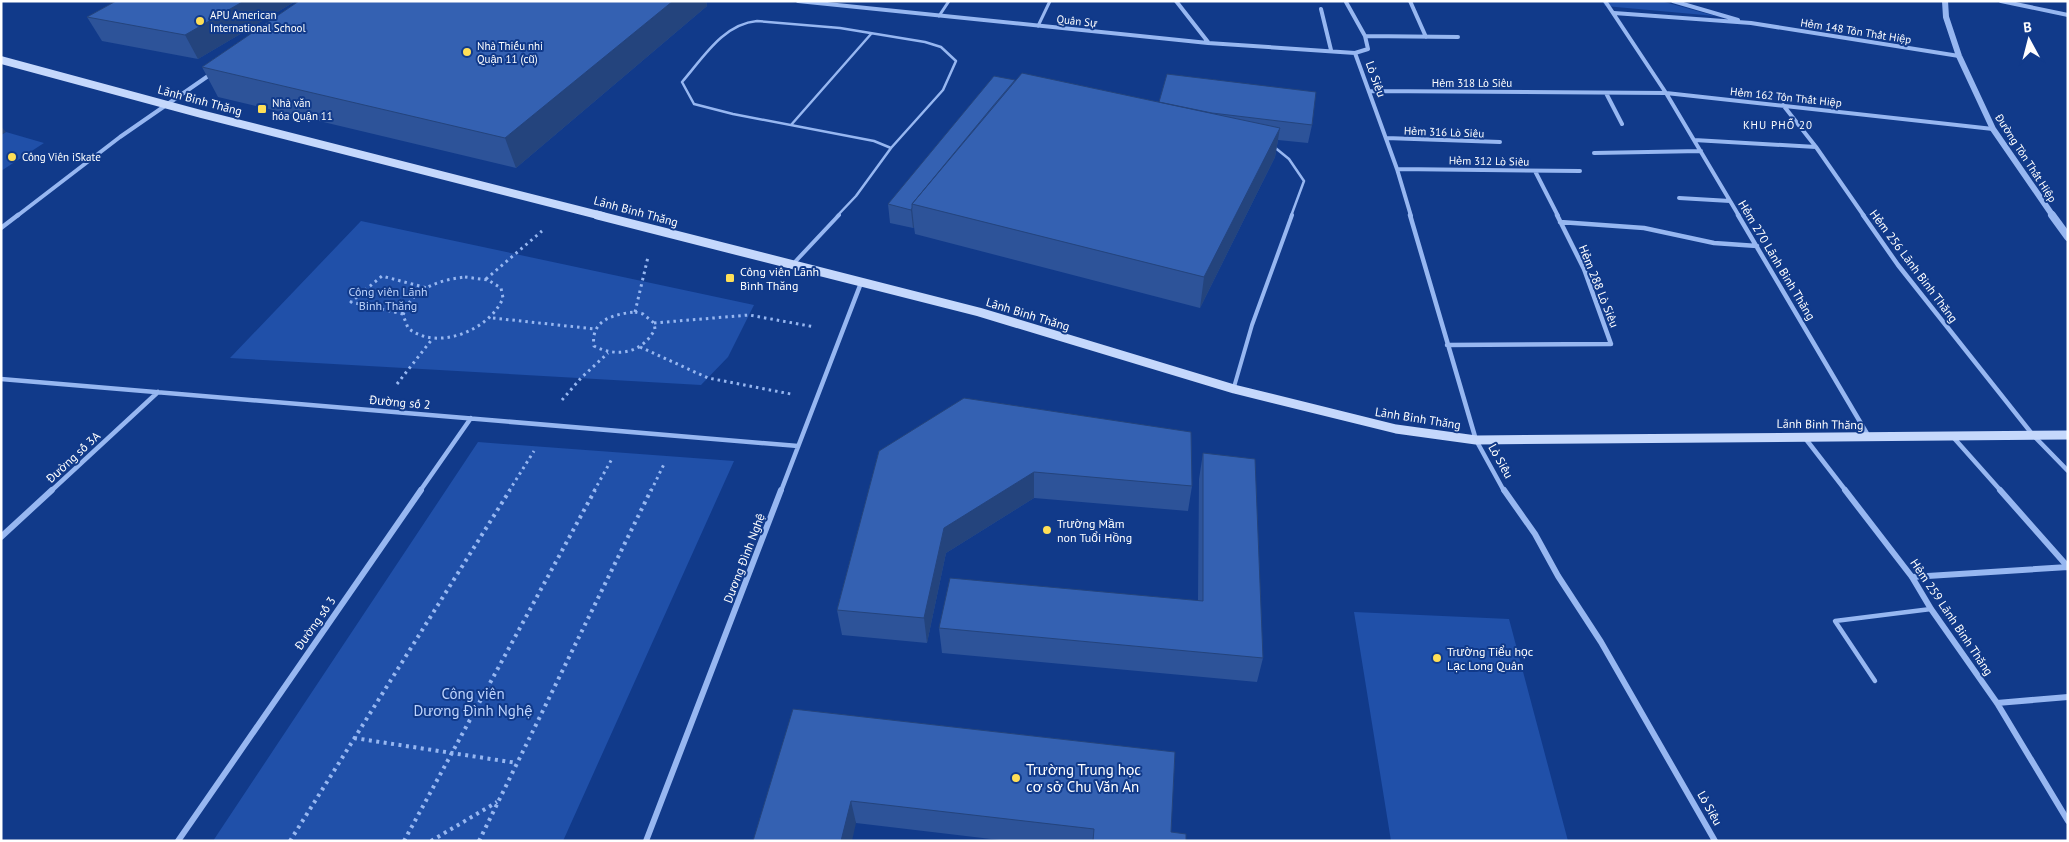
<svg xmlns="http://www.w3.org/2000/svg" width="2069" height="842" font-family="'PT Sans',sans-serif">
<rect width="100%" height="100%" fill="#113a8a"/>
<path fill="#2050a9" d="M 1602,1 L 1661,1 L 1715,16 L 1605,6 Z
M 6,132 L 44,143 L 1,171 L 1,135 Z
M 361,221 L 754,305 L 728,357 L 701,385 L 230,358 Z
M 478,442 L 734,461 L 563,841 L 213,841 Z
M 1354,612 L 1509,619 L 1568,841 L 1391,841 Z"/>
<g fill="none" stroke-linecap="round" stroke-linejoin="round">
<path stroke="#97b7f1" stroke-width="3" stroke-dasharray="2.5 4" stroke-linecap="butt" d="M 465,277 L 488,280 L 501,288 L 503,298 C 490,330 437,352 408,328 L 403,315 C 412,288 440,280 465,277 Z
M 486,279 L 542,231
M 635,312 L 643,314 L 654,323 L 655,329 C 643,353 617,358 594,346 C 590,320 614,314 635,312 Z
M 635,312 L 648,257
M 403,314 L 351,302 L 382,276 L 427,288
M 493,318 L 595,329
M 654,323 L 749,315 L 815,327
M 640,347 L 708,378 L 791,394
M 397,384 L 433,338
M 562,400 L 581,378 L 608,353
M 509,491 L 534,451
M 594,491 L 613,457
M 651,491 L 665,462"/>
<path stroke="#97b7f1" stroke-width="4" stroke-dasharray="3 4.5" stroke-linecap="butt" d="M 354,738 L 517,763
M 290,841 L 510,490
M 404,841 L 595,490
M 431,841 L 497,802
M 479,841 L 651,490"/>
<path stroke="#97b7f1" stroke-width="2.5" d="M 757,21 L 840,28 L 925,42 L 941,47 L 956,61 L 943,90 L 891,148 L 874,141 L 733,114 L 694,104 L 682,82 C 703,58 723,24 757,21 Z
M 791,125 L 871,34
M 1273,146 L 1289,159 L 1304,181 L 1291,216
M 837,216 L 856,196 L 891,148"/>
<path stroke="#97b7f1" stroke-width="4" d="M 793,264 L 839,215
M 1234,387 L 1252,325 L 1292,215"/>
<path stroke="#97b7f1" stroke-width="4.5" d="M 1875,681 L 1835,621 L 1931,609"/>
<path stroke="#97b7f1" stroke-width="3" d="M 939,16 L 949,1
M 1038,26 L 1050,1"/>
<path stroke="#97b7f1" stroke-width="4" d="M 798,1 L 1208,43 L 1355,53 L 1368,49 L 1365,36 L 1458,37
M 1176,1 L 1208,42
M 1410,1 L 1426,37
M 1605,1 L 1666,93 L 1739,216
M 1673,1 L 1738,20
M 2001,1 L 2068,15
M 1346,2 L 1365,36
M 1321,9 L 1331,50
M 1614,13 L 1751,23 L 1959,56
M 1355,53 L 1397,169 L 1411,216
M 1369,91 L 1666,93 L 1993,129
M 1606,93 L 1622,124
M 1783,105 L 1816,147 L 1864,216
M 1386,138 L 1500,142
M 1694,140 L 1816,147
M 1594,153 L 1701,151
M 1397,169 L 1580,171
M 1535,171 L 1558,216
M 1679,198 L 1730,201
M 17,216 L 120,137 L 211,74"/>
<path stroke="#97b7f1" stroke-width="4.5" d="M 1410,215 L 1476,440 L 1504,491
M 1738,215 L 1869,437
M 1863,215 L 1898,265 L 2033,435 L 2068,471
M 1560,222 L 1644,228 L 1714,243 L 1757,246
M 1,228 L 18,215
M 1447,345 L 1611,344 L 1584,269 L 1557,215
M 1,379 L 798,446
M 1953,437 L 2001,491
M 1805,438 L 1846,491
M 51,491 L 158,392
M 420,491 L 471,418
M 781,491 L 861,283"/>
<path stroke="#97b7f1" stroke-width="6" d="M 1504,490 L 1535,534 L 1558,576 L 1601,642 L 1715,841
M 1845,490 L 1912,577 L 1931,609 L 1997,703 L 2068,821
M 2000,490 L 2068,567
M 1,537 L 52,490
M 1912,577 L 2068,567
M 1997,703 L 2068,697
M 178,841 L 421,490
M 646,841 L 781,490"/>
<path stroke="#97b7f1" stroke-width="6" d="M 1945,1 L 1946,17 L 1959,56 L 1993,129 L 2053,216"/>
<path stroke="#97b7f1" stroke-width="8" d="M 2052,215 L 2068,237"/>
<path stroke="#c5d8fc" stroke-width="8" d="M 1,60 L 201,114 L 602,216"/>
<path stroke="#c5d8fc" stroke-width="9" d="M 597,215 L 979,312 L 1234,389 L 1396,429 L 1476,440 L 2068,435"/>
</g>
<path fill="#2d5399" d="M 116,1 L 296,1 L 198,59 L 102,41 L 87,17 Z
M 299,1 L 706,1 L 707,6 L 516,168 L 218,97 L 202,67 Z
M 1015,80 L 1015,81 L 1159,102 L 1312,125 L 1308,143 L 1278,140 L 1275,157 L 1200,308 L 915,234 L 914,227 L 913,228 L 890,223 L 888,204 Z
M 879,451 L 1192,486 L 1188,511 L 1034,498 L 946,553 L 927,643 L 842,635 L 837,610 Z
M 1203,453 L 1263,658 L 1257,682 L 942,653 L 939,628 L 1198,600 L 1199,479 Z
M 793,709 L 1171,832 L 1186,841 L 1008,841 L 856,823 Z"/>
<path fill="#24447d" d="M 244,1 L 296,1 L 198,59 L 185,35 Z
M 673,1 L 706,1 L 707,6 L 516,168 L 505,138 Z
M 1,126 L 6,132 L 1,135 Z
M 1280,128 L 1275,157 L 1200,308 L 1204,277 Z
M 912,208 L 914,227 L 913,228 L 911,210 Z
M 1034,472 L 1034,498 L 946,553 L 927,643 L 924,618 L 944,528 Z
M 851,801 L 856,823 L 852,841 L 841,841 Z"/>
<path fill="#3461b2" stroke="#24447d" d="M 116,1 L 244,1 L 185,35 L 87,17 Z
M 299,1 L 673,1 L 505,138 L 202,67 Z
M 1022,73 L 1280,128 L 1204,277 L 912,204 Z
M 1167,74 L 1316,92 L 1312,125 L 1212,113 L 1159,102 Z
M 994,76 L 1015,80 L 993,106 L 912,204 L 912,208 L 911,210 L 888,204 Z
M 964,398 L 1191,432 L 1192,486 L 1034,472 L 944,528 L 924,618 L 837,610 L 879,451 Z
M 1203,453 L 1255,459 L 1263,658 L 939,628 L 950,578 L 1203,601 Z
M 793,709 L 1175,752 L 1171,832 L 1186,834 L 1186,841 L 1093,841 L 1094,829 L 851,801 L 841,841 L 753,841 Z"/>
<g fill="#ffdf57" stroke="#113a8a" stroke-width="2">
<circle cx="200" cy="21" r="5"/>
<circle cx="467" cy="52" r="5"/>
<rect x="257" y="104" width="10" height="10" rx="2.5"/>
<circle cx="12" cy="157" r="5"/>
<rect x="725" y="273" width="10" height="10" rx="2.5"/>
<circle cx="1047" cy="530" r="5"/>
<circle cx="1437" cy="658" r="5"/>
<circle cx="1016" cy="778" r="5"/>
</g>
<g text-anchor="middle" dominant-baseline="central" stroke-width="4" stroke-linejoin="round" paint-order="stroke">
<g font-size="11" fill="#fff" stroke="#113a8a" text-anchor="start">
<text x="210" y="15">APU American<tspan x="210" dy="13">International School</tspan></text>
<text x="477" y="46">Nhà Thiếu nhi<tspan x="477" dy="13">Quận 11 (cũ)</tspan></text>
<text x="272" y="103">Nhà văn<tspan x="272" dy="13">hóa Quận 11</tspan></text>
<text x="22" y="157">Công Viên iSkate</text>
</g>
<g font-size="11" fill="#fff" stroke="#113a8a">
<text transform="translate(1077 21) rotate(6)">Quân Sự</text>
<text transform="translate(1856 31) rotate(9)">Hẻm 148 Tôn Thất Hiệp</text>
<text x="1472" y="83">Hẻm 318 Lò Siêu</text>
<text transform="translate(1786 97) rotate(6)">Hẻm 162 Tôn Thất Hiệp</text>
<text transform="translate(1444 132) rotate(2)">Hẻm 316 Lò Siêu</text>
<text transform="translate(2026 158) rotate(57)">Đường Tôn Thất Hiệp</text>
<text transform="translate(1489 161) rotate(1)">Hẻm 312 Lò Siêu</text>
</g>
<g font-size="11" letter-spacing="1" fill="#fff" stroke="#113a8a">
<text x="1778" y="125">KHU PHỐ 20</text>
</g>
<g font-size="12" fill="#fff" stroke="#113a8a">
<text transform="translate(1376 79) rotate(70)">Lò Siêu</text>
<text transform="translate(200 100) rotate(15)">Lãnh Binh Thăng</text>
<text transform="translate(636 211) rotate(15)">Lãnh Binh Thăng</text>
<text transform="translate(1777 260) rotate(59)">Hẻm 270 Lãnh Binh Thăng</text>
<text transform="translate(1914 266) rotate(53)">Hẻm 256 Lãnh Binh Thăng</text>
<text transform="translate(1599 286) rotate(68)">Hẻm 288 Lò Siêu</text>
<text transform="translate(1028 314) rotate(17)">Lãnh Binh Thăng</text>
<text transform="translate(400 402) rotate(5)">Đường số 2</text>
<text transform="translate(1418 418) rotate(9)">Lãnh Binh Thăng</text>
<text transform="translate(1820 424) rotate(1)">Lãnh Binh Thăng</text>
<text transform="translate(73 457) rotate(-43)">Đường số 3A</text>
<text transform="translate(1501 461) rotate(61)">Lò Siêu</text>
<text transform="translate(744 558) rotate(-69)">Dương Đình Nghệ</text>
<text transform="translate(1952 617) rotate(56)">Hẻm 259 Lãnh Binh Thăng</text>
<text transform="translate(315 623) rotate(-55)">Đường số 3</text>
<text transform="translate(1710 808) rotate(61)">Lò Siêu</text>
</g>
<g font-size="12" fill="#fff" stroke="#113a8a" text-anchor="start">
<text x="740" y="271">Công viên Lãnh<tspan x="740" dy="14">Bình Thăng</tspan></text>
<text x="1057" y="523">Trường Mầm<tspan x="1057" dy="14">non Tuổi Hồng</tspan></text>
<text x="1447" y="651">Trường Tiểu học<tspan x="1447" dy="14">Lạc Long Quân</tspan></text>
</g>
<g font-size="12" fill="#bed4fd" stroke="#113a8a">
<text x="388" y="291">Công viên Lãnh<tspan x="388" dy="14">Binh Thăng</tspan></text>
</g>
<g font-size="15" fill="#bed4fd" stroke="#113a8a">
<text x="473" y="693">Công viên<tspan x="473" dy="17">Dương Đình Nghệ</tspan></text>
</g>
<g font-size="15" fill="#fff" stroke="#113a8a" text-anchor="start">
<text x="1026" y="769">Trường Trung học<tspan x="1026" dy="17">cơ sở Chu Văn An</tspan></text>
</g>
</g>
<rect width="2069" height="842" fill="none" stroke="#ffffff" stroke-width="5"/>
<g transform="translate(2029 40) rotate(353)" stroke="#113a8a" stroke-width="4" paint-order="stroke">
<path d="M0-4L9 19L0 12L-9 19Z" fill="#ffffff"/>
<text y="-8" font-size="14" font-weight="bold" text-anchor="middle" fill="#ffffff">B</text>
</g>
</svg>
